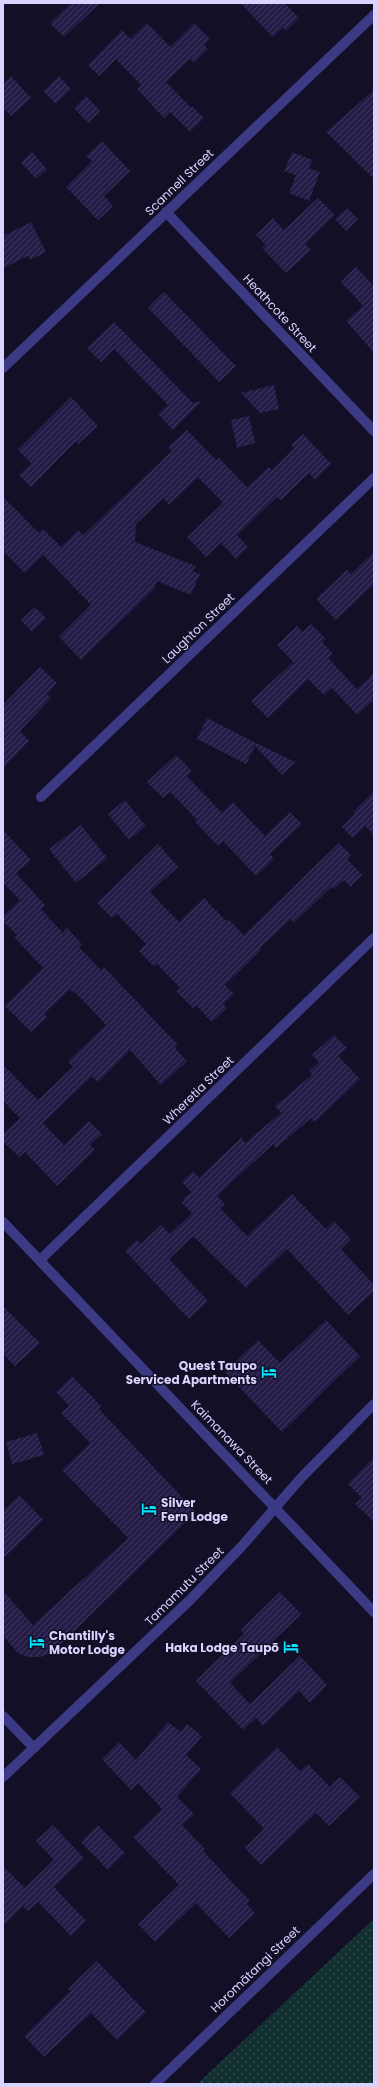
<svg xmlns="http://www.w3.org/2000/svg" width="377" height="2087" font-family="Poppins,sans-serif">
<defs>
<pattern id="park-dots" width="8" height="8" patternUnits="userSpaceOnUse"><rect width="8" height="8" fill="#12302f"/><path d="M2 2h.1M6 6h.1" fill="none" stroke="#344d4e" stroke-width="1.8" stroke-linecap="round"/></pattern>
<pattern id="building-hatch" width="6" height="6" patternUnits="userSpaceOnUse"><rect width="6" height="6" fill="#241b47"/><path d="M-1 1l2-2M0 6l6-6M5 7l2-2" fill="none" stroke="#433b63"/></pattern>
</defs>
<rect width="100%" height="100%" fill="#130f26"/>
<path fill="url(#park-dots)" d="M 374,1919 L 374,2084 L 197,2084 Z"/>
<path fill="url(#building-hatch)" d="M 71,3 L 100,3 L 64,37 L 50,23 Z
M 240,3 L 285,3 L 299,18 L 286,31 L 283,28 L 273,37 Z
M 147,23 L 170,47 L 194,23 L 210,39 L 204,45 L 208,49 L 194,63 L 190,59 L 166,82 L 191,108 L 192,106 L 204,118 L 190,132 L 170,112 L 164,118 L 137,89 L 141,85 L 116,59 L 99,76 L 88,65 L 122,30 L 130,39 Z
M 11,76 L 31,98 L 11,116 L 3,108 L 3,84 Z
M 59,76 L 71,89 L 56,104 L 43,91 Z
M 374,90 L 374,179 L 326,132 Z
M 86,96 L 100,111 L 88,123 L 74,108 Z
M 102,141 L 130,171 L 104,196 L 113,206 L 98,220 L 66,187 L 92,161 L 86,156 Z
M 32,152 L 47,169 L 36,179 L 21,163 Z
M 292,152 L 312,160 L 309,168 L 320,172 L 309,201 L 289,193 L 296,175 L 284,171 Z
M 318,198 L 335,215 L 305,244 L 311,250 L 286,273 L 262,248 L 266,245 L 256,235 L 273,218 L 284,230 Z
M 347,208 L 358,219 L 346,231 L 335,219 Z
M 31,222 L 46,252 L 30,260 L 28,256 L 3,268 L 3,236 Z
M 356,267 L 374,286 L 374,353 L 346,321 L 363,306 L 341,282 Z
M 164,292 L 236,366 L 219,382 L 148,308 Z
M 114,322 L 193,403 L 202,401 L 173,430 L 158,414 L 168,405 L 114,349 L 101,362 L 87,348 Z
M 274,385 L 279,409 L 260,413 L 241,393 Z
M 71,397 L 98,426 L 78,444 L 76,441 L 31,487 L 19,475 L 31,463 L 18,450 Z
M 249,416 L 255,443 L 237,448 L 231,420 Z
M 187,430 L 216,460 L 219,458 L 247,487 L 269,467 L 272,470 L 294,448 L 291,445 L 303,434 L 331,464 L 315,480 L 309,473 L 281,500 L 277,497 L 237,535 L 248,547 L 236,559 L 221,543 L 206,557 L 187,537 L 223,503 L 198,477 L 169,505 L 163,498 L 136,524 L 135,542 L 196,566 L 192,571 L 200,574 L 191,595 L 157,581 L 154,589 L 81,660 L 59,637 L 91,605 L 43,555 L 25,573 L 3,551 L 3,497 L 39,533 L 43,529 L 61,547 L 78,530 L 83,535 L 172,451 L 168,447 Z
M 374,552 L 374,584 L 336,620 L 316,599 L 347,570 L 351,574 Z
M 35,607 L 46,618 L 32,632 L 21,620 Z
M 311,624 L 326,639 L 322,642 L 333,654 L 328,658 L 357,689 L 374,673 L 374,700 L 357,715 L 332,688 L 324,695 L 308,679 L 268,718 L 251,701 L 293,662 L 277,645 L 297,626 L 303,632 Z
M 40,667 L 57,683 L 47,694 L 51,698 L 20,731 L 29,741 L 3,768 L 3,705 Z
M 207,718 L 256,743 L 295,762 L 282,775 L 255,746 L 246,764 L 197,739 Z
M 176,755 L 192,771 L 187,776 L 222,813 L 233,802 L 265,836 L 290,812 L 302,824 L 270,854 L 274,859 L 256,876 L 223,841 L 218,846 L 195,822 L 197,820 L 170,792 L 163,798 L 147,782 Z
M 374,791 L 374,835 L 365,826 L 353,838 L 342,827 L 355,814 L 353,812 Z
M 125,800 L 146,826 L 129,840 L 108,814 Z
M 81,825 L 107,858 L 76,883 L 49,849 Z
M 3,830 L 31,860 L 16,873 L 45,905 L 41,909 L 63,933 L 67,928 L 82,944 L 79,947 L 101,970 L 104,967 L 178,1045 L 175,1048 L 187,1061 L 161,1085 L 130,1050 L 98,1082 L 92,1076 L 43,1123 L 64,1145 L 89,1121 L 102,1134 L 90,1145 L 95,1150 L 57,1186 L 25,1152 L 19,1157 L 3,1141 L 3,1134 L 20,1118 L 3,1101 L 3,1065 L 38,1100 L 73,1067 L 68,1061 L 106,1025 L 75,992 L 73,993 L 70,989 L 44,1014 L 47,1017 L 31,1032 L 5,1006 L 43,968 L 14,937 L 17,935 L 3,921 L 3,916 L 20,900 L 4,884 L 3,885 Z
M 339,843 L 351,855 L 347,859 L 362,875 L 350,887 L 344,880 L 334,889 L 331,887 L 294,923 L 291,919 L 260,948 L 261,950 L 225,985 L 234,994 L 223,1004 L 227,1008 L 212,1022 L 196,1005 L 193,1008 L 176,991 L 180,988 L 157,964 L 154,967 L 139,951 L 146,944 L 117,914 L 112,918 L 97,903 L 158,844 L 178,867 L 150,892 L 179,922 L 204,898 L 226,921 L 228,919 L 244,935 Z
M 334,1035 L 347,1048 L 338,1056 L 360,1079 L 315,1122 L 311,1118 L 276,1148 L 273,1144 L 217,1196 L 225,1204 L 220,1208 L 247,1236 L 292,1194 L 326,1229 L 334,1221 L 351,1239 L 341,1249 L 374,1285 L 374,1291 L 348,1315 L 287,1249 L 246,1288 L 193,1236 L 169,1259 L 208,1301 L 189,1319 L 125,1251 L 137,1240 L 141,1244 L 161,1225 L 170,1234 L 192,1213 L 182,1203 L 184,1201 L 183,1199 L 191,1192 L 182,1182 L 193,1171 L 199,1178 L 241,1138 L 245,1143 L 281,1113 L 275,1106 L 312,1075 L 309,1071 L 319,1062 L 312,1055 Z
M 3,1306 L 40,1343 L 15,1366 L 3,1354 Z
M 326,1320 L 360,1356 L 282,1432 L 225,1372 L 258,1340 L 280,1363 Z
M 72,1376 L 101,1406 L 99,1409 L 196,1512 L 52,1653 L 40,1657 L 28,1657 L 18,1653 L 3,1636 L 3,1591 L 33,1625 L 128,1538 L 62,1470 L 90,1443 L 61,1413 L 69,1406 L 56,1392 Z
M 37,1433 L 44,1455 L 12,1464 L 6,1442 Z
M 374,1457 L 374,1522 L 355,1504 L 362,1498 L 348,1484 Z
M 19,1495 L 43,1520 L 3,1559 L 3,1511 Z
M 280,1592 L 301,1614 L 230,1683 L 250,1704 L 300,1656 L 327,1685 L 310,1703 L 299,1691 L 263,1726 L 256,1718 L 243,1730 L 196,1681 L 244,1634 L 241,1630 Z
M 168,1722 L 181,1732 L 187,1724 L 202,1736 L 186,1755 L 201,1769 L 177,1797 L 194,1814 L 182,1825 L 205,1849 L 203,1851 L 250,1901 L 247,1904 L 255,1913 L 229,1938 L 196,1903 L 155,1942 L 138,1924 L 179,1885 L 133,1837 L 162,1809 L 138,1783 L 131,1790 L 102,1759 L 119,1742 L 136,1760 Z
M 277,1747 L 300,1771 L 308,1764 L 330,1787 L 340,1777 L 360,1797 L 329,1826 L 316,1813 L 261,1865 L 245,1848 L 264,1829 L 230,1793 Z
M 53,1825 L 84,1858 L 54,1887 L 86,1921 L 71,1936 L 38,1902 L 28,1911 L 23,1906 L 3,1926 L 3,1866 L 25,1888 L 54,1860 L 36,1841 Z
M 98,1825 L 125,1853 L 108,1870 L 81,1842 Z
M 97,1961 L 146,2012 L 117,2040 L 91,2013 L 44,2057 L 24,2036 L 70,1991 L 68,1989 Z"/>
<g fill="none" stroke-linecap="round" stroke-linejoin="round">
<path stroke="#3d3a85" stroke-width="10" d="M 166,212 L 374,431
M 3,368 L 374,15
M 41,797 L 374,478
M 3,1222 L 374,1612
M 40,1260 L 374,938
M 3,1716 L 34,1748
M 155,2084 L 374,1874"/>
<path stroke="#3d3a85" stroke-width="10" d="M 3,1777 L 190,1600 L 242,1546 L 301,1478 L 374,1404"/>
</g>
<defs>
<g id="hotel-bare" transform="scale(1.2)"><path d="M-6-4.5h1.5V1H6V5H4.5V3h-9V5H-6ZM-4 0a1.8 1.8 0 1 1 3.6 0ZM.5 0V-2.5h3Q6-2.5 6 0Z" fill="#00e5ff" stroke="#130f26" stroke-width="2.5" paint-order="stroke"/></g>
</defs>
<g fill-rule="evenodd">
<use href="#hotel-bare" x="269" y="1372"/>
<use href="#hotel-bare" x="149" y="1509"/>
<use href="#hotel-bare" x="37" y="1642"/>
<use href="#hotel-bare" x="291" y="1647"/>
</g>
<g text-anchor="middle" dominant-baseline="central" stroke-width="3" stroke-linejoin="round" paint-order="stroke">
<g font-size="12" fill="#d9d4ff" stroke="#130f26">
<text transform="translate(179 182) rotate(-44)">Scannell Street</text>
<text transform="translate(280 313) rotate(47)">Heathcote Street</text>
<text transform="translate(198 628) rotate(-44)">Laughton Street</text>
<text transform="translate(198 1090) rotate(-44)">Wheretia Street</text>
<text transform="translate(232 1442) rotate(46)">Kaimanawa Street</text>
<text transform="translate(184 1586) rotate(-45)">Tamamutu Street</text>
<text transform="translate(255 1969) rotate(-44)">Horomātangi Street</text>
</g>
<g font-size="12" font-weight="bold" fill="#d9d4ff" stroke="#130f26" text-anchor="end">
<text x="257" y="1365">Quest Taupo<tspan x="257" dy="14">Serviced Apartments</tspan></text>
<text x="161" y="1502" text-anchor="start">Silver<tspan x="161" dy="14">Fern Lodge</tspan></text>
<text x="49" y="1635" text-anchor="start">Chantilly's<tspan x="49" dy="14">Motor Lodge</tspan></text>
<text x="279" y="1647">Haka Lodge Taupō</text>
</g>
</g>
<rect width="377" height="2087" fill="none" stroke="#d9d4ff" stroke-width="8"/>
</svg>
